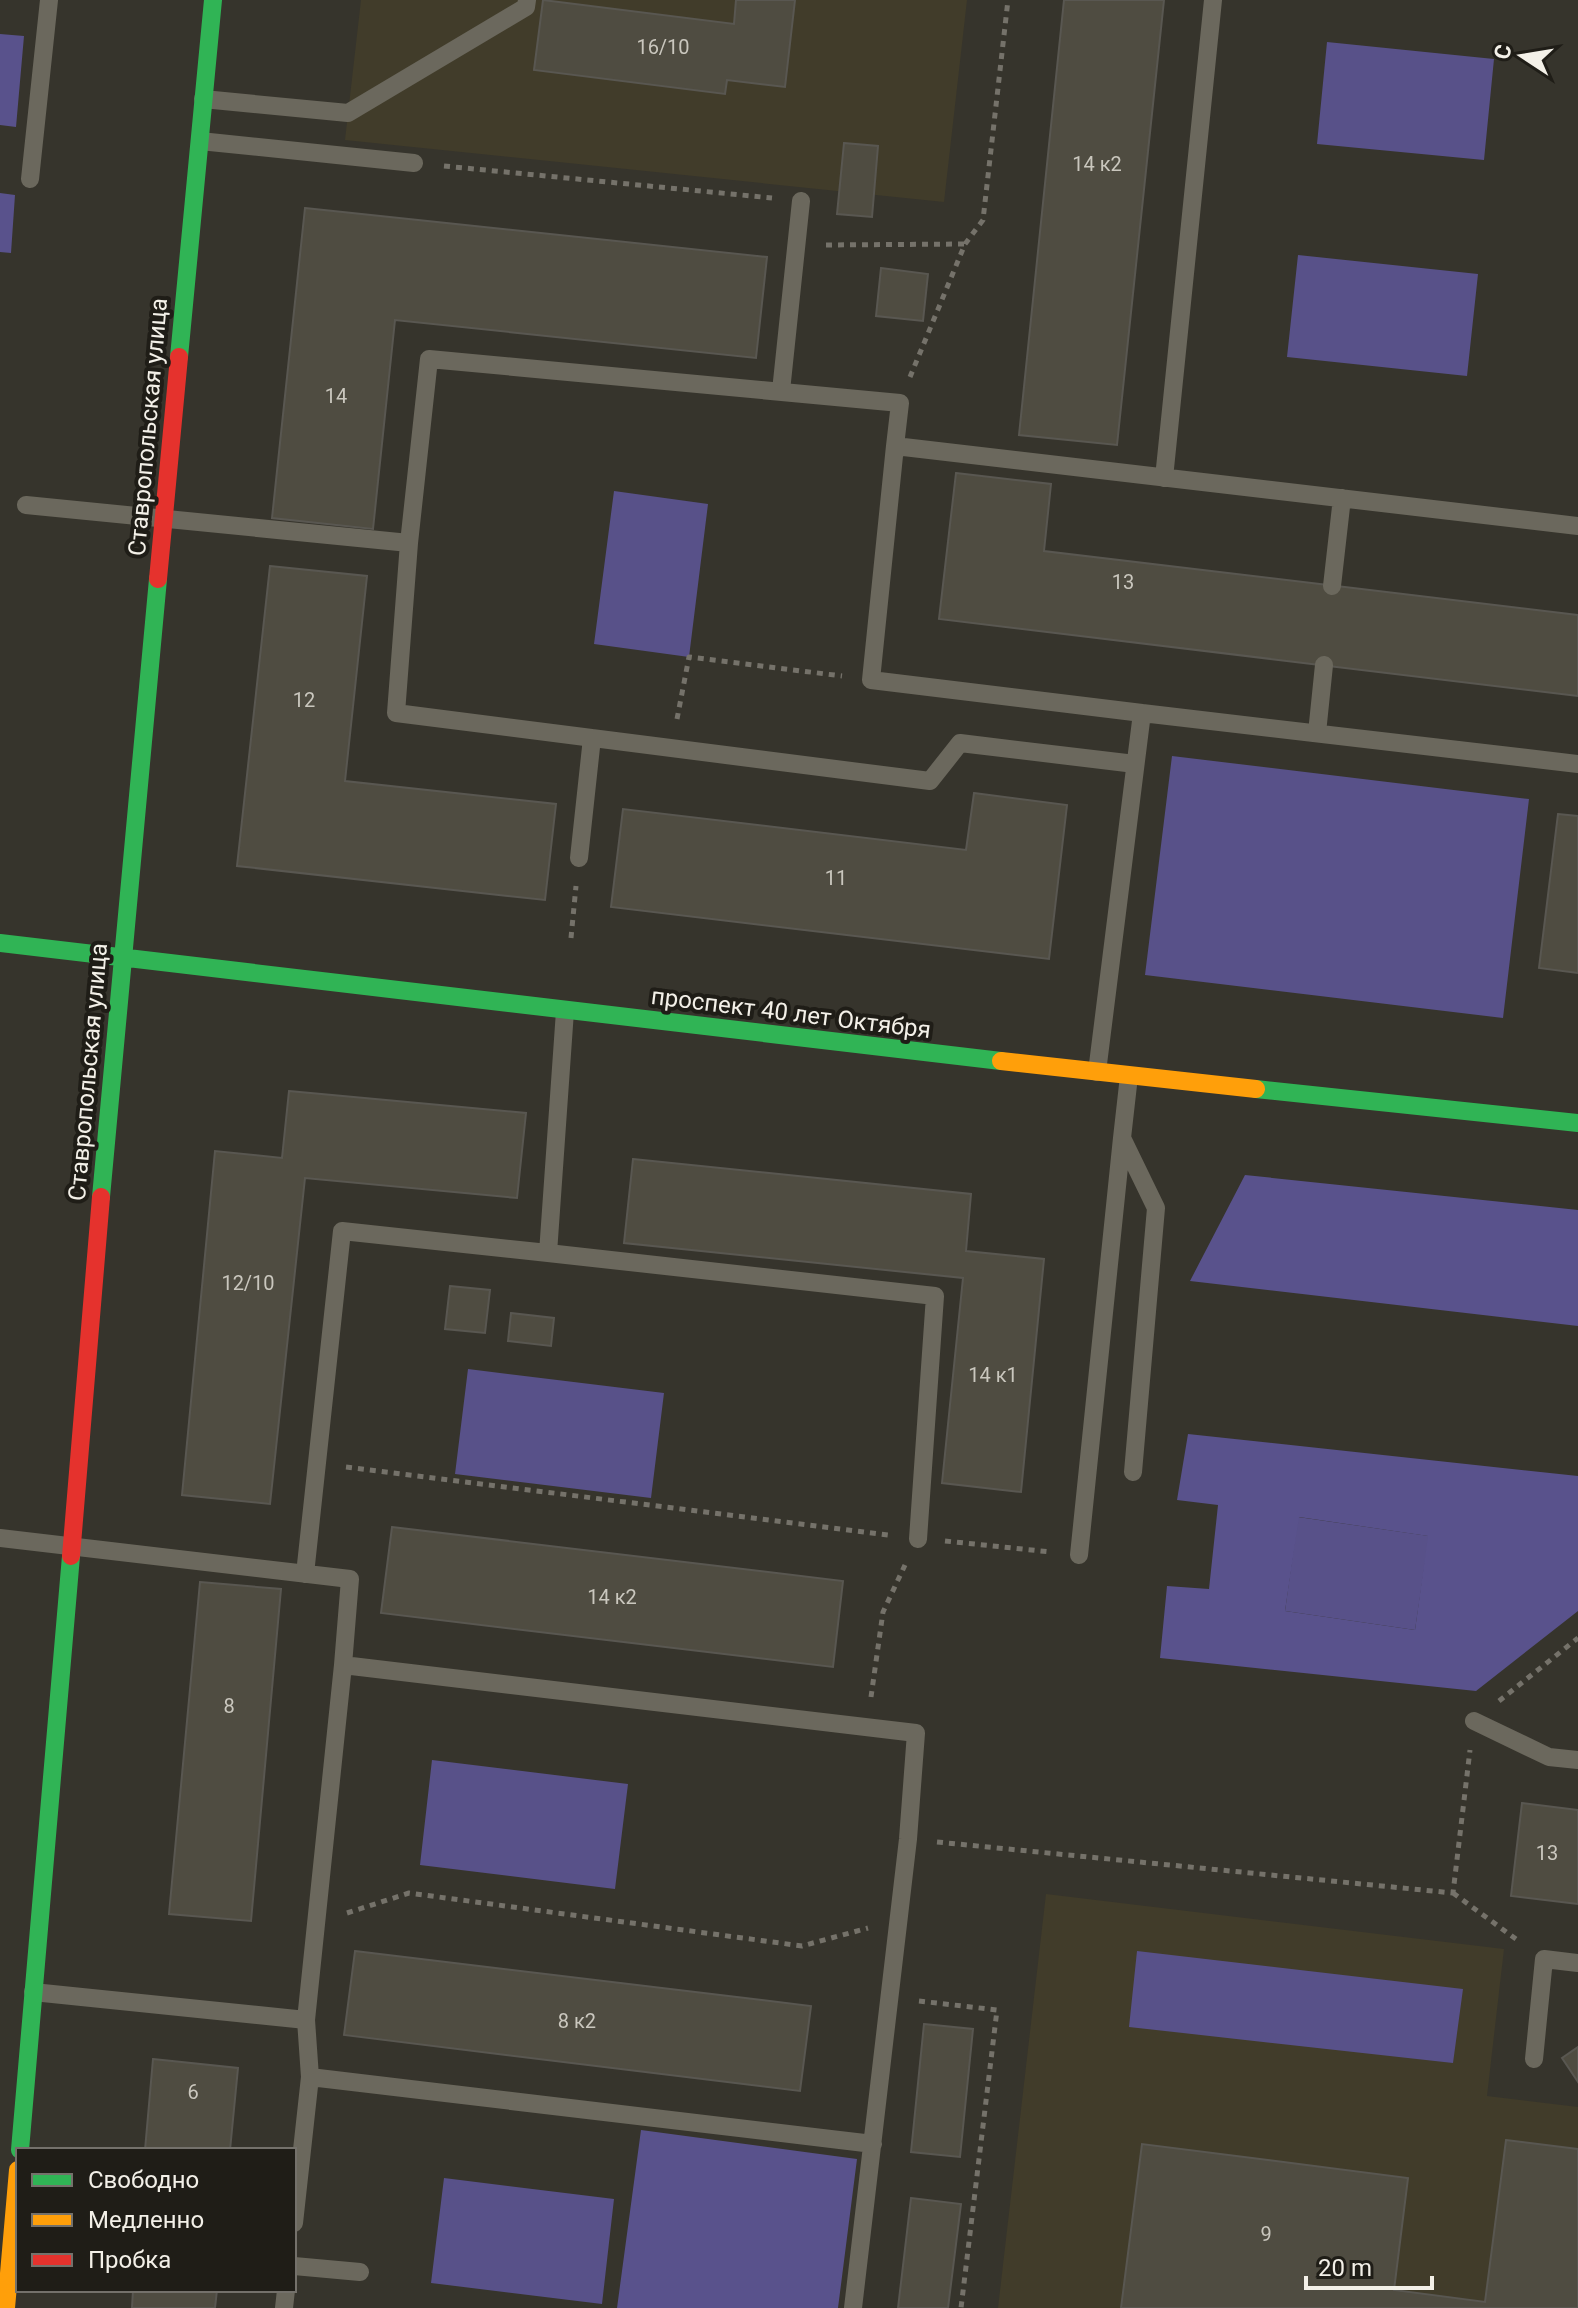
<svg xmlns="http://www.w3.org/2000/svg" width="1578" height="2308" font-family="Roboto,sans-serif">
<rect width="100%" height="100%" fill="#36342c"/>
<path fill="#413c2a" d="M 361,0 L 967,0 L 944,202 L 345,140 Z
M 1046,1894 L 1504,1949 L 1487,2096 L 1578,2107 L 1578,2308 L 998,2308 Z"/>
<path fill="#585189" d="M 1327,42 L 1494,59 L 1484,160 L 1317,144 Z
M 1298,255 L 1478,274 L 1467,376 L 1287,357 Z
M 614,491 L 708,504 L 689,657 L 594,644 Z
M 1172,756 L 1529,799 L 1503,1018 L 1145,975 Z
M 468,1369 L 664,1393 L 651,1498 L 455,1474 Z
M 1298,1517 L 1429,1536 L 1415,1630 L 1285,1611 Z
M 432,1760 L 628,1784 L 615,1889 L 420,1865 Z
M 1137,1951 L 1463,1989 L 1453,2063 L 1129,2027 Z
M 444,2178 L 614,2199 L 602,2304 L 431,2283 Z"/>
<path fill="#59528c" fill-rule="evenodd" d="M 0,34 L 24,36 L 16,127 L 0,125 Z
M 0,193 L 15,195 L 11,253 L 0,252 Z
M 1245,1175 L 1578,1210 L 1578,1326 L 1190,1281 Z
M 1188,1434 L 1578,1476 L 1578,1611 L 1476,1691 L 1160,1658 L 1167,1586 L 1209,1589 L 1218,1505 L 1177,1500 ZM 1299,1517 L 1428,1536 L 1415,1630 L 1285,1611 Z
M 641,2130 L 857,2159 L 838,2308 L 617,2308 Z"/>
<path fill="#4f4c41" stroke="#595751" stroke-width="2" d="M 543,0 L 734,24 L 736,0 L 795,0 L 785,87 L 727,80 L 725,94 L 534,70 Z
M 1064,0 L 1164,0 L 1117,445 L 1019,435 Z
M 844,143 L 878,146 L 872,217 L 837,214 Z
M 305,208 L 767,257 L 756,358 L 395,320 L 373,529 L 272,518 Z
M 881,268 L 928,274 L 923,321 L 876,316 Z
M 956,473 L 1051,484 L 1044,551 L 1578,615 L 1578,696 L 939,619 Z
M 270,566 L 367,576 L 345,781 L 556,804 L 545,900 L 237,866 Z
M 974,793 L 1067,805 L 1049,959 L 611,907 L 623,809 L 966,850 Z
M 1558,814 L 1578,816 L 1578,973 L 1539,968 Z
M 289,1091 L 526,1113 L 517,1198 L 305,1178 L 270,1504 L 182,1495 L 215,1151 L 282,1158 Z
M 633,1159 L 971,1194 L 966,1251 L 1044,1259 L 1021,1492 L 942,1483 L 963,1278 L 624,1243 Z
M 450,1286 L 490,1290 L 485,1333 L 445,1329 Z
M 511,1313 L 554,1318 L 551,1346 L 508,1341 Z
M 392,1527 L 843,1581 L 833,1667 L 381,1613 Z
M 200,1582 L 281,1589 L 251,1921 L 169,1914 Z
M 1522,1803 L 1578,1810 L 1578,1904 L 1511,1896 Z
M 355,1951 L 811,2006 L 800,2091 L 344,2035 Z
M 924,2024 L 973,2029 L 960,2157 L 911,2152 Z
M 1578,2047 L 1578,2082 L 1562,2058 Z
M 153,2059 L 238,2068 L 230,2150 L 145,2150 Z
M 1506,2140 L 1578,2149 L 1578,2308 L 1121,2308 L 1142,2144 L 1408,2178 L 1394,2290 L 1485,2302 Z
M 911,2198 L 961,2204 L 948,2308 L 898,2308 Z
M 133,2290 L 217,2290 L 215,2308 L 132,2308 Z"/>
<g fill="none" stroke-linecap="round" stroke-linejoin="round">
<path stroke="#75726a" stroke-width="5" stroke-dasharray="6 6" stroke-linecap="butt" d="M 444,166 L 772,198
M 826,245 L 965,244
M 910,377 L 965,244 L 983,220 L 1008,0
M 677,719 L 689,657 L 842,676
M 571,938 L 576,886
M 346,1467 L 888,1535
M 945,1541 L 1051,1552
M 871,1697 L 883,1612 L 905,1565
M 1499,1701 L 1578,1638
M 937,1842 L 1453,1893 L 1470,1750
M 1453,1893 L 1520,1942
M 347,1913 L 409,1893 L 802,1946 L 868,1928
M 919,2001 L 997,2010 L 961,2308"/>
<path stroke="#6b685d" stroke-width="18" d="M 203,99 L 348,113 L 526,7 L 527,0
M 200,141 L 414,163
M 30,179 L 49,0
M 781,391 L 801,201
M 895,446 L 871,680 L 1142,713
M 1164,478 L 1213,0
M 26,505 L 409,543 L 429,359 L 900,403 L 895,446 L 1578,526
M 409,543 L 396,713 L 930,781 L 960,743 L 1135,764
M 1332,586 L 1342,498
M 1317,733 L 1324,665
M 579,858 L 592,738
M 565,1011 L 548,1253 L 935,1296 L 918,1539
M 1097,1072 L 1142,713 L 1578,764
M 1129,1076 L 1122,1138 L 1156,1208 L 1133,1472
M 0,1538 L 350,1579 L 343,1665 L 916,1733 L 908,1839 L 853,2308
M 1079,1555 L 1122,1138
M 305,1574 L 342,1231 L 548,1253
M 1474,1721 L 1549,1757 L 1578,1760
M 33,1992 L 306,2020 L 310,2077 L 873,2144
M 306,2020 L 343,1665
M 1534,2059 L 1544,1959 L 1578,1963
M 294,2223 L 310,2077
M 294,2266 L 360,2272
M 284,2308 L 286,2290"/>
<path stroke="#30b455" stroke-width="18" d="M 179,357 L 213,0
M 0,943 L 1001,1061
M 1256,1089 L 1578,1123
M 101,1197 L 158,579
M 20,2150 L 71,1556"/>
<path stroke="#ff9f0a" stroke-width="18" d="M 1001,1061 L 1256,1089
M 6,2308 L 18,2170"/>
<path stroke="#e5322d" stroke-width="18" d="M 158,579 L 179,357
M 71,1556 L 101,1197"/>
</g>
<g text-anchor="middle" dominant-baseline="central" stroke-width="8" stroke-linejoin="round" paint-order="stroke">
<g font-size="20" fill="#cac7be">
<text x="663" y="47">16/10</text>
<text x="1097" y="164">14 к2</text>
<text x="336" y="396">14</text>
<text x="1123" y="582">13</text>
<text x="304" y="700">12</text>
<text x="836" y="878">11</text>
<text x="248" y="1283">12/10</text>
<text x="993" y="1375">14 к1</text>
<text x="612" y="1597">14 к2</text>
<text x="229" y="1706">8</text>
<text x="1547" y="1853">13</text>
<text x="577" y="2021">8 к2</text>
<text x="193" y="2092">6</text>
<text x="1266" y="2234">9</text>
</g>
<g font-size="24" fill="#f3f0e8" stroke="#1f1d17">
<text transform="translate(148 427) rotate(-85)">Ставропольская улица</text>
<text transform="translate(791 1013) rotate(7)">проспект 40 лет Октября</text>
<text transform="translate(88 1072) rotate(-85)">Ставропольская улица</text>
</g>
</g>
<rect x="16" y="2148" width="280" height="144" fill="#1f1d17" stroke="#74716b" stroke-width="2"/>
<rect x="32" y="2174" width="40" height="12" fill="#30b455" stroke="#74716b" stroke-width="2"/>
<text x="88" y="2188" font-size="24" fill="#f3f0e8">Свободно</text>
<rect x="32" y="2214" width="40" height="12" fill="#ff9f0a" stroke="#74716b" stroke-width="2"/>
<text x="88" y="2228" font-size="24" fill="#f3f0e8">Медленно</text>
<rect x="32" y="2254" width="40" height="12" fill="#e5322d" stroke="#74716b" stroke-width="2"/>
<text x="88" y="2268" font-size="24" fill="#f3f0e8">Пробка</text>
<g transform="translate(1522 56) rotate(282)" stroke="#1f1d17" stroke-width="6" paint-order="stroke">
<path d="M0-6L14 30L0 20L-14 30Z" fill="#f3f0e8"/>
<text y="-12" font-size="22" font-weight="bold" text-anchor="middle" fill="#f3f0e8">С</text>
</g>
<path d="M1306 2276v12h126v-12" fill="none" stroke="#f3f0e8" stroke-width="4"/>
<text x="1318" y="2276" font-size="24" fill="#f3f0e8" stroke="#1f1d17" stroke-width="6" paint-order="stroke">20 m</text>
</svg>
